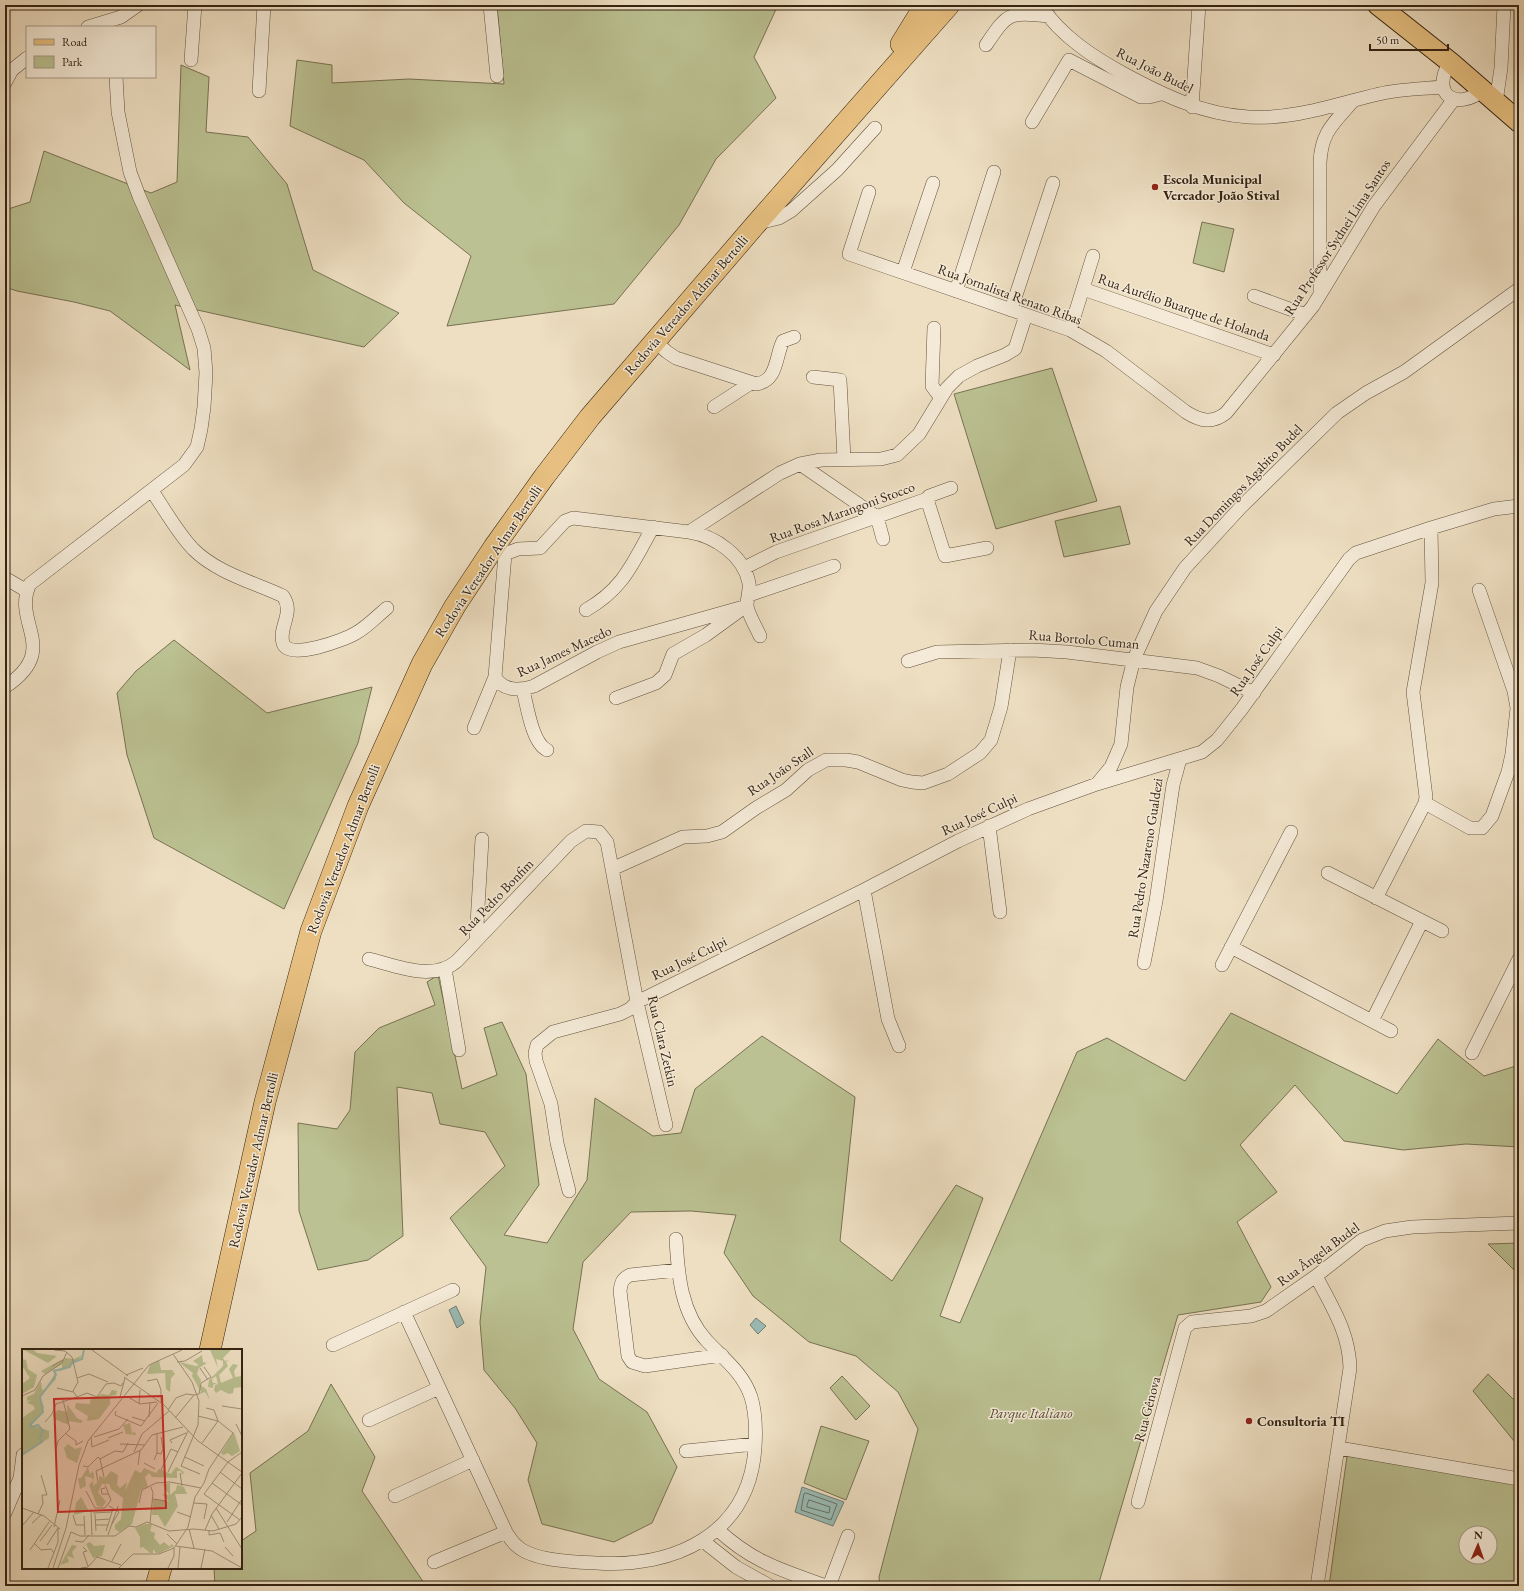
<svg xmlns="http://www.w3.org/2000/svg" width="1524" height="1591" font-family="'EB Garamond',serif">
<rect width="100%" height="100%" fill="#eedfc2"/>
<filter id="stains"><feTurbulence type="fractalNoise" baseFrequency=".005" numOctaves="4"/><feColorMatrix values="0 0 0 0 .2 0 0 0 0 .09 0 0 0 0 .02 0 0 0 .5 -.17"/></filter>
<radialGradient id="worn" r=".72"><stop offset=".6" stop-color="#630" stop-opacity="0"/><stop offset="1" stop-color="#630" stop-opacity=".3"/></radialGradient>
<path fill="#bbc192" stroke="#787252" fill-rule="evenodd" d="M 497,5 L 778,5 L 754,57 L 776,98 L 716,159 L 679,225 L 614,304 L 447,326 L 471,256 L 404,203 L 364,160 L 290,126 L 297,60 L 332,65 L 332,83 L 409,79 L 504,84 Z
M 181,65 L 209,77 L 206,132 L 248,137 L 287,184 L 313,270 L 399,313 L 364,347 L 175,305 L 190,370 L 110,311 L 74,302 L 17,291 L 5,287 L 5,210 L 30,202 L 44,151 L 151,193 L 177,182 Z
M 1202,222 L 1234,229 L 1224,272 L 1193,263 Z
M 1052,368 L 1097,501 L 996,529 L 954,394 Z
M 1120,506 L 1130,544 L 1064,557 L 1055,521 Z
M 174,640 L 267,713 L 372,687 L 358,743 L 284,909 L 154,838 L 127,755 L 117,693 L 136,671 Z
M 438,975 L 462,1089 L 497,1075 L 484,1028 L 502,1022 L 526,1074 L 539,1185 L 504,1235 L 547,1243 L 587,1180 L 595,1098 L 653,1136 L 681,1133 L 695,1089 L 762,1036 L 855,1097 L 840,1241 L 892,1281 L 956,1185 L 983,1198 L 940,1316 L 960,1323 L 1077,1052 L 1107,1038 L 1185,1081 L 1231,1013 L 1397,1094 L 1438,1039 L 1484,1076 L 1519,1065 L 1519,1147 L 1466,1144 L 1403,1150 L 1344,1141 L 1295,1085 L 1240,1145 L 1277,1192 L 1237,1222 L 1271,1287 L 1261,1302 L 1178,1315 L 1098,1586 L 880,1586 L 879,1577 L 918,1429 L 898,1392 L 856,1356 L 809,1342 L 753,1296 L 724,1253 L 736,1215 L 691,1211 L 631,1212 L 583,1262 L 573,1329 L 599,1379 L 647,1412 L 677,1467 L 652,1523 L 614,1542 L 542,1524 L 528,1480 L 537,1443 L 515,1408 L 484,1370 L 480,1322 L 486,1267 L 450,1218 L 505,1166 L 485,1132 L 440,1124 L 432,1093 L 397,1087 L 403,1236 L 368,1260 L 318,1270 L 299,1211 L 298,1123 L 337,1129 L 350,1110 L 355,1052 L 379,1028 L 435,1005 L 427,982 Z
M 1519,1243 L 1519,1275 L 1488,1244 Z
M 1488,1374 L 1513,1399 L 1519,1400 L 1519,1447 L 1473,1391 Z
M 842,1376 L 870,1406 L 856,1420 L 830,1388 Z
M 331,1384 L 375,1457 L 362,1491 L 426,1586 L 215,1586 L 214,1568 L 241,1568 L 241,1541 L 256,1531 L 250,1473 L 308,1431 Z
M 821,1426 L 869,1441 L 846,1500 L 804,1483 Z
M 1347,1456 L 1519,1483 L 1519,1586 L 1329,1586 ZM 1466,1533 L 1490,1533 L 1490,1557 L 1466,1557 Z"/>
<path fill="#99bcb6" stroke="#717f74" d="M 456,1306 L 464,1323 L 457,1328 L 449,1310 Z
M 756,1318 L 766,1326 L 758,1334 L 750,1325 Z
M 802,1487 L 844,1502 L 833,1526 L 795,1512 Z"/>
<g fill="none" stroke-linecap="round" stroke-linejoin="round">
<path stroke="#667064" stroke-width="1" d="M 806,1493 L 837,1504 L 831,1520 L 801,1510 L 804,1494 Z
M 809,1500 L 830,1507 L 829,1513 L 807,1507 Z"/>
<g stroke="#62523e" stroke-width="14">
<path id="minor" d="M 490,5 L 497,76
M 1040,5 C 1062,37 1093,57 1126,75 C 1165,96 1203,114 1248,117 C 1293,120 1336,104 1379,94 C 1400,89 1421,89 1442,87
M 88,27 L 121,17 L 138,5
M 986,45 C 1008,12 1009,12 1049,16
M 191,60 L 195,5
M 1450,62 C 1430,94 1456,112 1483,90
M 5,83 L 12,70 L 27,58
M 259,91 L 264,5
M 1496,102 L 1501,68 L 1504,5
M 1192,107 L 1199,5
M 1032,122 L 1069,60 L 1141,97 L 1149,97 L 1161,94
M 869,192 L 849,254 L 1070,330 L 1106,351 L 1186,412 C 1200,421 1212,424 1226,413 L 1313,306 L 1374,206 L 1454,99
M 758,223 L 779,218 L 791,211 L 837,170 L 875,128
M 903,272 L 933,183
M 1083,289 L 1274,355
M 956,291 L 994,172
M 1320,294 L 1320,163 C 1321,132 1334,123 1353,101
M 1254,296 L 1306,315
M 1011,310 L 1053,183
M 934,328 L 932,386 L 941,398
M 1070,330 L 1093,256
M 655,341 L 667,352 L 676,358 L 756,384 C 778,381 775,357 783,341 L 794,337
M 813,377 L 840,380 L 844,459
M 714,407 L 751,383
M 800,464 L 877,517 L 883,539
M 152,491 C 165,510 177,532 193,549 C 217,573 253,582 283,596 C 295,613 278,627 283,643 C 288,661 345,640 356,633 C 367,627 377,616 387,608
M 927,499 L 945,556 L 987,548
M 689,532 C 715,536 744,556 749,583 C 750,591 747,597 747,605 C 747,612 757,629 760,636
M 494,547 L 505,554 L 518,549 L 540,548 L 565,521 L 573,518 L 689,532 L 780,473 L 800,464 L 821,460 L 881,459 L 897,455 L 919,434 L 947,388 L 959,376 L 977,366 L 1005,355 L 1015,349 L 1026,315
M 505,554 L 495,677 C 503,691 520,691 534,686 L 597,652 L 619,642 L 747,606
M 744,568 L 776,552 L 927,499 L 929,496 L 951,488
M 5,578 L 27,591
M 749,595 L 834,566
M 586,610 C 624,588 632,564 653,527
M 908,661 L 937,652 L 1032,650 L 1067,652 L 1197,668 L 1219,676 L 1254,693
M 5,687 C 62,649 11,623 30,584 L 184,465 L 197,447 L 201,429 L 204,407 L 206,373 L 204,348 L 198,329 L 139,196 L 130,172 L 118,112 L 116,77
M 523,690 C 527,705 532,743 547,750
M 616,698 L 656,683 L 665,675 L 673,654 L 706,635 L 739,611
M 474,728 L 495,677
M 1097,784 L 1111,767 L 1121,744 L 1127,687 L 1134,659 L 1156,611 L 1185,568 L 1240,508 L 1337,413 L 1366,393 L 1404,372 L 1519,289
M 1425,803 L 1470,828 L 1482,828 L 1492,816 L 1508,772 L 1512,754 L 1517,708 L 1514,691 L 1479,590
M 989,826 L 1000,912
M 612,869 L 683,837 L 707,836 L 722,832 L 756,808 L 786,790 L 808,770 L 826,760 L 846,760 L 858,762 L 902,780 L 912,782 L 923,783 L 948,774 L 980,753 L 991,740 L 1001,707 L 1010,650
M 1328,873 L 1442,931
M 864,890 L 888,1019 L 899,1046
M 1376,898 L 1425,803 L 1426,797 L 1413,692 L 1432,583 L 1431,528
M 476,941 L 482,839
M 1231,947 L 1391,1031
M 369,959 C 397,966 433,982 457,961 L 571,841 L 586,831 L 599,832 L 607,842 L 637,1002 L 666,1125
M 1144,963 L 1156,901 L 1173,785 L 1180,759
M 1222,965 L 1291,832
M 445,969 L 459,1050
M 1372,1021 L 1422,921
M 1472,1053 L 1519,959
M 569,1191 L 557,1143 L 551,1104 L 536,1061 L 535,1053 L 537,1045 L 553,1032 L 620,1014 L 630,1009 L 637,1002 L 864,890 L 958,841 L 1028,809 L 1097,784 L 1202,752 L 1217,740 L 1241,710 L 1349,559 L 1356,553 L 1431,528 L 1494,509 L 1519,506
M 678,1270 L 630,1275 C 622,1279 621,1283 620,1291 L 628,1356 L 632,1362 L 645,1366 L 722,1355
M 1316,1276 C 1332,1307 1349,1332 1350,1368 L 1317,1586
M 404,1312 L 506,1532 C 509,1537 512,1542 517,1546 C 533,1561 575,1562 596,1563 C 674,1568 749,1535 755,1448 C 756,1432 756,1413 751,1397 C 743,1373 724,1359 707,1341 C 681,1313 678,1275 676,1239
M 333,1345 L 453,1290
M 369,1420 L 439,1388
M 1339,1448 L 1519,1479
M 686,1451 L 755,1444
M 395,1496 L 473,1460
M 1138,1502 L 1185,1328 L 1192,1322 L 1251,1316 L 1266,1311 L 1316,1276 L 1362,1240 L 1385,1231 L 1412,1227 L 1519,1223
M 5,1513 L 20,1478 L 23,1455
M 718,1530 C 754,1563 782,1570 826,1586
M 703,1541 L 736,1567 L 770,1586
M 434,1562 L 506,1532
M 829,1586 L 848,1536"/>
</g>
<g stroke="#342312" stroke-width="22">
<path id="primary" d="M 1378,5 L 1450,62 L 1519,122"/>
</g>
<g stroke="#342312" stroke-width="22">
<path id="trunk" d="M 901,44 L 925,5
M 210,1350 L 265,1102 L 311,931 L 358,806 L 422,664 L 455,606 L 494,547 L 544,477 L 590,417 L 756,224 L 949,5
M 156,1586 L 161,1568"/>
</g>
<use href="#minor" stroke="#f4ead7" stroke-width="13"/>
<use href="#primary" stroke="#e7c081" stroke-width="20"/>
<use href="#trunk" stroke="#e7c081" stroke-width="21"/>
</g>
<g fill="#8f2418" stroke="#f4ead7" stroke-width="1.5">
<circle cx="1155" cy="187" r="4"/>
<circle cx="1249" cy="1421" r="4"/>
</g>
<g text-anchor="middle" dominant-baseline="central" stroke-width="3" stroke-linejoin="round" paint-order="stroke">
<g font-size="14" fill="#342312" stroke="#f4ead7">
<text transform="translate(1155 70) rotate(27)">Rua João Budel</text>
<text transform="translate(1337 237) rotate(-57)">Rua Professor Sydnei Lima Santos</text>
<text transform="translate(1010 294) rotate(20)">Rua Jornalista Renato Ribas</text>
<text transform="translate(686 305) rotate(-49)">Rodovia Vereador Admar Bertolli</text>
<text transform="translate(1184 307) rotate(19)">Rua Aurélio Buarque de Holanda</text>
<text transform="translate(1243 485) rotate(-46)">Rua Domingos Agabito Budel</text>
<text transform="translate(842 512) rotate(-20)">Rua Rosa Marangoni Stocco</text>
<text transform="translate(488 561) rotate(-56)">Rodovia Vereador Admar Bertolli</text>
<text transform="translate(1084 639) rotate(5)">Rua Bortolo Cuman</text>
<text transform="translate(564 651) rotate(-25)">Rua James Macedo</text>
<text transform="translate(1256 661) rotate(-55)">Rua José Culpi</text>
<text transform="translate(780 771) rotate(-34)">Rua João Stall</text>
<text transform="translate(979 814) rotate(-25)">Rua José Culpi</text>
<text transform="translate(343 849) rotate(-69)">Rodovia Vereador Admar Bertolli</text>
<text transform="translate(1145 858) rotate(-81)">Rua Pedro Nazareno Gualdezi</text>
<text transform="translate(496 897) rotate(-46)">Rua Pedro Bonfim</text>
<text transform="translate(689 958) rotate(-26)">Rua José Culpi</text>
<text transform="translate(663 1041) rotate(77)">Rua Clara Zetkin</text>
<text transform="translate(253 1160) rotate(-77)">Rodovia Vereador Admar Bertolli</text>
<text transform="translate(1318 1254) rotate(-36)">Rua Ângela Budel</text>
<text transform="translate(1147 1409) rotate(-75)">Rua Gênova</text>
</g>
<g font-size="14" font-weight="bold" fill="#342312" stroke="#f4ead7" text-anchor="start">
<text x="1163" y="179">Escola Municipal<tspan x="1163" dy="16">Vereador João Stival</tspan></text>
<text x="1257" y="1421">Consultoria TI</text>
</g>
<g font-size="14" font-style="italic" fill="#564a32" stroke="#f4ead7">
<text x="1031" y="1413">Parque Italiano</text>
</g>
</g>
<g transform="translate(22 1349)">
<rect width="220" height="220" fill="#eedfc2"/>
<path d="M 2,1 L 12,1 L 15,4 L 35,7 L 26,14 ZM 188,1 L 209,1 L 201,9 L 203,12 L 207,11 L 204,13 L 206,17 L 197,26 L 199,34 L 211,29 L 207,20 L 211,15 L 216,16 L 212,22 L 213,28 L 220,27 L 220,38 L 212,39 L 211,44 L 207,45 L 199,41 L 194,44 L 192,41 L 193,36 L 196,35 L 194,27 L 190,30 L 191,34 L 195,34 L 191,36 L 191,39 L 186,38 L 187,31 L 201,17 L 201,12 L 194,10 L 196,19 ZM 61,6 L 48,18 L 38,22 L 36,22 L 40,20 L 40,15 L 23,25 L 19,22 L 43,9 L 52,10 ZM 180,6 L 181,13 L 185,14 L 177,19 L 175,25 L 179,31 L 178,36 L 184,40 L 188,51 L 183,43 L 175,46 L 179,43 L 170,27 L 171,24 L 157,13 L 174,17 L 177,16 L 171,12 ZM 0,10 L 4,11 L 6,20 L 15,26 L 12,38 L 0,45 L 0,35 L 8,29 L 0,17 ZM 137,11 L 139,21 L 150,21 L 153,25 L 149,29 L 148,43 L 144,40 L 143,24 L 125,25 L 128,16 ZM 33,24 L 34,30 L 18,48 L 22,58 L 20,63 L 9,76 L 27,82 L 27,89 L 0,106 L 0,69 L 13,60 L 11,56 L 5,54 L 9,51 L 5,52 L 5,48 L 12,45 L 19,32 L 20,41 L 25,40 ZM 90,41 L 95,42 L 94,46 L 88,47 L 88,55 L 77,70 L 65,72 L 66,67 L 53,59 L 54,54 L 68,55 L 69,47 L 72,49 L 80,45 L 87,46 ZM 45,55 L 55,69 L 61,72 L 59,74 L 46,72 L 47,76 L 32,70 L 31,66 L 36,61 L 45,63 ZM 108,74 L 110,84 L 113,83 L 114,86 L 104,85 L 101,76 ZM 212,83 L 218,102 L 210,107 L 206,104 L 201,106 L 199,104 ZM 46,95 L 53,100 L 60,98 L 55,114 L 45,109 L 42,99 ZM 66,118 L 68,126 L 70,122 L 72,125 L 71,137 L 77,132 L 77,127 L 83,129 L 89,122 L 96,126 L 95,136 L 98,139 L 105,133 L 103,142 L 113,121 L 119,124 L 122,119 L 134,124 L 137,120 L 149,125 L 154,118 L 162,123 L 160,126 L 159,122 L 155,122 L 155,129 L 130,128 L 127,124 L 123,128 L 126,138 L 119,141 L 110,175 L 97,183 L 93,180 L 93,176 L 99,170 L 101,149 L 89,140 L 87,135 L 80,135 L 76,143 L 84,153 L 80,158 L 75,157 L 67,136 L 71,132 L 70,129 L 63,127 L 64,137 L 58,140 L 57,135 L 56,129 L 59,129 ZM 148,134 L 148,146 L 154,141 L 155,136 L 162,138 L 165,145 L 153,145 L 156,157 L 143,178 L 136,166 L 130,166 L 131,150 L 147,152 L 140,145 L 147,146 L 141,135 ZM 59,148 L 67,162 L 52,166 L 54,154 ZM 123,175 L 130,175 L 128,182 L 133,184 L 132,189 L 138,196 L 142,193 L 148,198 L 149,195 L 152,197 L 138,204 L 134,204 L 131,200 L 131,204 L 128,204 L 121,198 L 118,199 L 118,188 L 113,179 ZM 68,193 L 72,197 L 83,196 L 80,207 L 71,209 L 64,195 ZM 50,196 L 55,197 L 50,203 L 52,209 L 45,207 L 47,213 L 38,216 Z" fill="#bbc192"/>
<path fill="none" stroke="#99bcb6" stroke-width="2" d="M 0,106 L 20,93 L 18,89 L 21,82 L 16,76 L 10,78 L 8,76 L 21,63 L 18,48 L 34,26 L 32,22 L 48,18 L 49,14 L 60,10 L 62,1"/>
<path fill="none" stroke="#a4947c" stroke-width="1" d="M 32,1 L 43,2 L 50,8 L 56,33 L 51,42 L 55,48 L 65,44 L 75,48 L 84,35 L 92,34 L 99,37 L 101,34M 70,1 L 106,27M 151,5 L 170,33 L 177,52 L 176,76 L 159,117 L 178,125M 155,13 L 163,12 L 180,2M 30,17 L 41,11M 178,19 L 186,31M 104,26 L 121,19M 102,28 L 142,56 L 176,92 L 220,123M 55,29 L 67,25 L 86,33M 125,32 L 135,30 L 139,41 L 139,54M 35,39 L 51,43M 0,47 L 13,41 L 21,27 L 40,14 L 45,3M 98,48 L 103,29M 106,48 L 118,55 L 135,53M 117,55 L 118,41M 200,57 L 220,60M 146,61 L 154,49 L 164,45 L 172,46M 94,62 L 93,66 L 119,77 L 136,54M 110,68 L 123,72M 127,68 L 128,54M 153,69 L 172,46 L 177,45 L 179,34 L 189,28 L 182,18M 23,73 L 30,65 L 34,55 L 55,48M 214,75 L 220,87M 44,85 L 54,92 L 54,96 L 61,92M 69,88 L 70,98 L 87,91M 72,88 L 97,80 L 106,70M 86,89 L 101,83M 150,94 L 148,91 L 164,84M 180,94 L 196,72 L 192,61 L 184,59M 98,95 L 123,96M 34,100 L 36,92 L 48,80 L 41,51M 112,103 L 120,85 L 147,62M 135,104 L 139,105 L 141,100 L 139,88M 163,108 L 182,117M 78,110 L 93,102 L 101,103 L 106,94M 78,110 L 82,128M 132,111 L 135,104 L 135,84M 122,114 L 133,120M 116,116 L 118,101M 61,117 L 66,118 L 76,108 L 78,110M 139,121 L 149,100 L 156,103M 146,123 L 166,82M 198,123 L 220,140M 158,124 L 160,137M 76,133 L 74,122 L 119,101 L 130,86 L 161,78M 190,134 L 220,156M 83,139 L 79,140 L 80,145 L 87,145M 64,142 L 73,159 L 83,159 L 89,151 L 83,136M 182,145 L 206,113 L 220,103M 182,145 L 218,171M 131,150 L 145,152M 117,154 L 120,141 L 134,134 L 148,133 L 179,139M 172,154 L 185,155 L 182,170M 87,157 L 97,163 L 90,175M 0,159 L 22,167 L 38,180M 194,159 L 220,200M 69,162 L 70,186M 155,163 L 169,168M 71,164 L 90,163M 16,165 L 21,154 L 20,146 L 25,146 L 19,126M 73,165 L 74,182M 51,166 L 54,176 L 62,176M 189,166 L 197,180M 62,167 L 63,186M 73,171 L 88,170M 205,173 L 220,150M 10,174 L 19,166M 128,174 L 131,144 L 129,138M 73,176 L 86,176M 0,177 L 12,163M 32,178 L 38,151M 167,180 L 172,199M 183,181 L 190,165 L 220,124M 187,181 L 187,186 L 198,184 L 202,193M 84,182 L 91,160M 145,185 L 155,195M 86,186 L 96,157M 18,192 L 30,176M 53,192 L 61,193 L 67,186M 12,194 L 19,201 L 29,200 L 32,204M 25,196 L 36,179M 154,197 L 190,202 L 220,219M 61,198 L 65,202 L 61,203 L 66,217M 203,198 L 211,207M 8,201 L 27,173M 90,212 L 99,195M 26,219 L 36,193 L 36,179M 31,219 L 44,179 L 57,116 L 66,92 L 127,16 L 160,1M 36,219 L 49,183 L 58,187 L 93,187 L 107,177 L 114,178 L 125,173 L 147,182 L 172,180 L 191,182 L 214,175 L 220,168M 59,219 L 66,218 L 75,208 L 99,216M 97,219 L 111,205 L 137,205 L 152,199 L 166,178 L 173,148 L 182,134 L 187,120 L 211,84 L 196,72 L 176,67M 146,219 L 152,207 L 152,199M 156,219 L 158,198M 179,219 L 183,200"/>
<path fill="#d62828" fill-opacity="0.15" stroke="#d62828" stroke-width="2" d="M 140,47 L 144,159 L 36,163 L 32,50 Z"/>
<rect width="220" height="220" fill="none" stroke="#342312" stroke-width="2"/>
</g>
<rect width="1524" height="1591" fill="none" stroke="#eedfc2" stroke-width="20"/>
<rect x="6" y="6" width="1512" height="1579" fill="none" stroke="#342312" stroke-width="2"/>
<rect x="10" y="10" width="1504" height="1571" fill="none" stroke="#342312"/>
<rect x="26" y="26" width="130" height="52" fill="#f4ead7" stroke="#a79a88"/>
<rect x="34" y="39" width="20" height="6" fill="#e7c081" stroke="#a79a88"/>
<text x="62" y="46" font-size="12" fill="#342312">Road</text>
<rect x="34" y="56" width="20" height="12" fill="#bbc192" stroke="#a79a88"/>
<text x="62" y="66" font-size="12" fill="#342312">Park</text>
<g transform="translate(1478 1545) rotate(2)"><circle r="19" fill="#f4ead7" stroke="#a79a88"/>
<path d="M0-3L7 15L0 10L-7 15Z" fill="#8f2418"/>
<text y="-6" font-size="11" font-weight="bold" text-anchor="middle" fill="#342312">N</text>
</g>
<path d="M1370 44v6h78v-6" fill="none" stroke="#342312" stroke-width="2"/>
<text x="1376" y="44" font-size="12" fill="#342312" stroke="#f4ead7" stroke-width="3" paint-order="stroke">50 m</text>
<rect width="100%" height="100%" filter="url(#stains)"/>
<rect width="100%" height="100%" fill="url(#worn)"/>
</svg>
